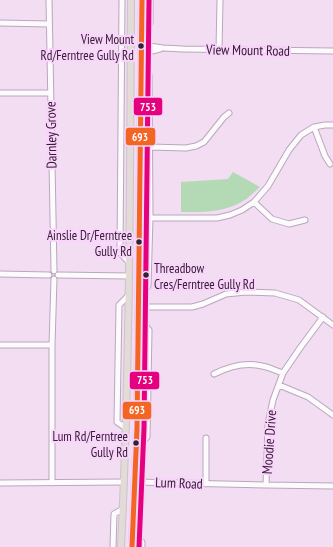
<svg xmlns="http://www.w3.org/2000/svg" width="333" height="547" font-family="'PT Sans Narrow',sans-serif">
<rect width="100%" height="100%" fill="#f2ddf3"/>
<path fill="#b4dab5" d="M 233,172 L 260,187 C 254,192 249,198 243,201 C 224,213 202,212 181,212 L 181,182 L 228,179 Z"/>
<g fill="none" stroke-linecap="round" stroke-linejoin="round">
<g stroke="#b9a8ba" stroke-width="7">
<path id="minor" d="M 49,0 L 54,271
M 122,0 L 120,253 L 129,262
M 0,23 L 49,24
M 142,28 L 150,23 L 150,0
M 142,45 L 163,48 L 183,49 L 333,51
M 219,50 L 220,0
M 142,58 L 148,52 L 160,49
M 0,93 L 50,93
M 314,127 L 325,156 L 330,164
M 150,147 L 186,148 L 196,146 L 204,142 L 224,117 L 229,113
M 254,202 L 272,219 L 289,224 L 305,220
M 150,218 L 217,218 L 230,215 L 242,210 L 254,202 L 268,186 L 289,150 L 301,135 L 314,127 L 325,125 L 333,125
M 0,274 L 49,275
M 58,275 L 129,276
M 139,295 L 148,286 L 150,218 L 149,75 L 142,69
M 139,307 L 192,307 L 203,304 L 226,294 L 246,292 L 275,293 L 299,300 L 333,325
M 0,345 L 52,345
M 214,374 C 228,367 246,362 262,366 C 269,367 276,371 283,373
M 279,385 L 308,397 L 333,415
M 126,428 L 117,422 L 119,305 L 129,295
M 206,438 L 206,484
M 136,448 L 147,437 L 149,330 L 139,318
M 135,482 L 266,485 L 333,486
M 0,483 L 124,482
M 52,483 L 52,345 L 54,279
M 266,485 L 268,424 L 273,400 L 283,373 L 300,348 L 323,317
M 132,538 L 142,542 L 142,547
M 113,547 L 114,514 L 123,509"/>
</g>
<g stroke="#cdc2ce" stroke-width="8">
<path id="major" d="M 121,547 C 130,365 130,182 131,0
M 132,547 L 137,428 L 142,0"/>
</g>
<use href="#minor" stroke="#fdfafd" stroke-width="5"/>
<use href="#major" stroke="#e2dbd7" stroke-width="6"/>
<g stroke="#fad4fc" stroke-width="8">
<path id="bus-1" d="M 132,547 L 137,428 L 142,0"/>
</g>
<g stroke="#fad4fc" stroke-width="8">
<path id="bus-2" d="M 139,547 L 144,428 L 149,0"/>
</g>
<use href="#bus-1" stroke="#f26522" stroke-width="5"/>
<use href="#bus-2" stroke="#e5007d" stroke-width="5"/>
</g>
<g fill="#332134" stroke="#fad4fc" stroke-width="1.5">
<circle cx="141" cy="46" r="3.5"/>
<circle cx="139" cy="242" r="3.5"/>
<circle cx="146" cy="275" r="3.5"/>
<circle cx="136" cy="443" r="3.5"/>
</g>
<g text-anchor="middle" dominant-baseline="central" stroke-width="4" stroke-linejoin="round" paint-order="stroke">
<g font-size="13" fill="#332134" stroke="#fad4fc" text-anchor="end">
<text x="134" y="39">View Mount<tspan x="134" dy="16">Rd/Ferntree Gully Rd</tspan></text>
<text x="132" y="235">Ainslie Dr/Ferntree<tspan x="132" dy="16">Gully Rd</tspan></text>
<text x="154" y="268" text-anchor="start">Threadbow<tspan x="154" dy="16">Cres/Ferntree Gully Rd</tspan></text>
<text x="128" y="436">Lum Rd/Ferntree<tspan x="128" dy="16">Gully Rd</tspan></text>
</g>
<g font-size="14" fill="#332134" stroke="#fad4fc">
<text transform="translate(248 50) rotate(1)">View Mount Road</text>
<text transform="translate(51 135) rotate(-91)">Darnley Grove</text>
<text transform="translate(269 442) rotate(-86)">Moodie Drive</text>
<text transform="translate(179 483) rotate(2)">Lum Road</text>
</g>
</g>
<g stroke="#fad4fc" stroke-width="1.5">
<rect x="133" y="97" width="30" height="19" rx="4" fill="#e5007d"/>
<rect x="125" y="127" width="31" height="19" rx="4" fill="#f26522"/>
<rect x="129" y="371" width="31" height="19" rx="4" fill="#e5007d"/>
<rect x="122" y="401" width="30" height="19" rx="4" fill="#f26522"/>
</g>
<g font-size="11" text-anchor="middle" font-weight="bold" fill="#fff">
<text x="148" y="111">753</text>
<text x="140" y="141">693</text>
<text x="145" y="384">753</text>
<text x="137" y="414">693</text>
</g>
</svg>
